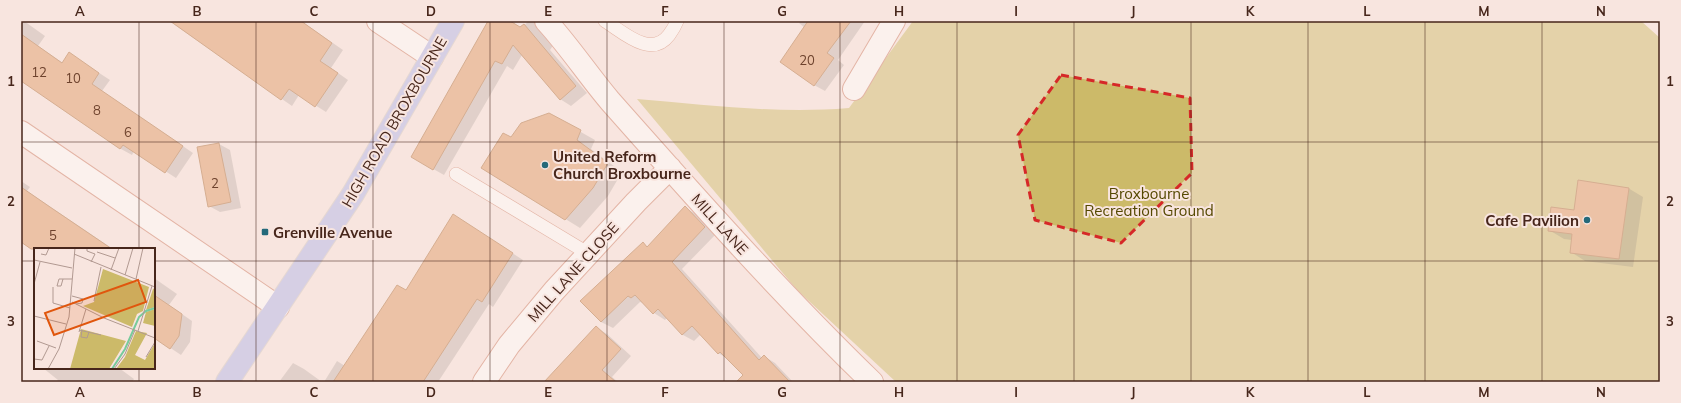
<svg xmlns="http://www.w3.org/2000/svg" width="1681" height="403" font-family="Mulish,sans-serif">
<rect width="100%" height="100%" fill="#f8e5df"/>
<path fill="#ccba69" d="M 913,21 L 1641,21 L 1660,38 L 1660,382 L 896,382 L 797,290 L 637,99 C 708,105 778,114 849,108 Z"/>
<path fill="#0003" d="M 21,21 L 24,21 L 45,36 L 38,46 L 63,63 L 70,54 L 110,80 L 102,91 L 193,153 L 176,178 L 134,151 L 132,155 L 121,149 L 21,80 Z
M 169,21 L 301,21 L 343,50 L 331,68 L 348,80 L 326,112 L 299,95 L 292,106 Z
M 490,21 L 509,21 L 521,28 L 529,21 L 546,21 L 554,44 L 550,50 L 587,93 L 571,106 L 560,99 L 522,55 L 513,70 L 507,66 L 444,175 L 412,157 Z
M 801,21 L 865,21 L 838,60 L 844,65 L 825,91 L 814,85 L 805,28 L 799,23 Z
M 549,114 L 595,140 L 591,149 L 622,172 L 608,196 L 580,228 L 483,168 L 512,139 Z
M 219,144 L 230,150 L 241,208 L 220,212 L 209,206 L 198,148 Z
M 21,181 L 30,187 L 27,191 L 113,249 L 35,249 L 23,241 L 21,245 Z
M 1628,188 L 1643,197 L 1633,267 L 1585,261 L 1571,252 L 1572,240 L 1564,239 L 1549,230 L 1575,211 Z
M 685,208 L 696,214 L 716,234 L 682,269 L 762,358 L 764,356 L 775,363 L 793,382 L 750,382 L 728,359 L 718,353 L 701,334 L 694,341 L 683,335 L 667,318 L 665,320 L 654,313 L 644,303 L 640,302 L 613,328 L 601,322 L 643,244 L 648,247 Z
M 464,222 L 523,260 L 493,307 L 489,304 L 438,382 L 324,382 L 337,361 L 345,366 Z
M 154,278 L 177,294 L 169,305 L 192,321 L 190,342 L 181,355 L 154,337 Z
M 597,328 L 607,334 L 631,356 L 612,377 L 617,381 L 616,382 L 545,382 Z
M 293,363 L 304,369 L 322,382 L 279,382 Z
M 43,368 L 119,368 L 134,379 L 132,382 L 56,382 L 58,380 Z"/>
<path fill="#de9863" stroke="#ac6a34" d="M 170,21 L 301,21 L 332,43 L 320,61 L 338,73 L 315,107 L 289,89 L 281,100 Z
M 488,21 L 510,21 L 520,27 L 524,24 L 576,86 L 560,100 L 513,45 L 502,64 L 495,61 L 433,170 L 411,157 Z
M 808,21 L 851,21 L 827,53 L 834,58 L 814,86 L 780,62 Z
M 21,34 L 62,63 L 69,52 L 99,73 L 92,84 L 183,146 L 165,173 L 123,145 L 120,149 L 21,81 Z
M 549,113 L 581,130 L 577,140 L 608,163 L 593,188 L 565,220 L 481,168 L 503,133 L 511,137 L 521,123 Z
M 219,143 L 231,202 L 208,207 L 197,147 Z
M 1578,180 L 1629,188 L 1619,259 L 1570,253 L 1572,234 L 1548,231 L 1551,207 L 1574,210 Z
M 21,187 L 50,207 L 112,249 L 31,249 L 21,242 Z
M 685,206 L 705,227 L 672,262 L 759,360 L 764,355 L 790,382 L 736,382 L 743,375 L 720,352 L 718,354 L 692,326 L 682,335 L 658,309 L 653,314 L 635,295 L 631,298 L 628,296 L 601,322 L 580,301 L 643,242 L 647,247 Z
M 453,214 L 513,253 L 482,302 L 477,299 L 423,382 L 333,382 L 397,285 L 406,290 Z
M 154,295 L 182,314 L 179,336 L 170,349 L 154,338 Z
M 596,326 L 621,349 L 602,370 L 616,382 L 544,382 Z"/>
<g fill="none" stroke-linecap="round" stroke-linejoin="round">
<g stroke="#cb7961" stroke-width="14">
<path id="lane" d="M 605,21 C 623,32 651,59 669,35 C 672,31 675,26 677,21
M 456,174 L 589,254"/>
</g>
<g stroke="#cb7961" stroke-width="24">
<path id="street" d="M 378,21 L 432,57
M 546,21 C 569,46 588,75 610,101 C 695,197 780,293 872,382
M 854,89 L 894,21
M 21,132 L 278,307
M 484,382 L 509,345 L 554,291 L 636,202 L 670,168"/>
</g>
<g stroke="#cfc7c4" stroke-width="24">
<path id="primary" d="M 227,382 L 353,194 L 453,21"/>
</g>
<use href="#lane" stroke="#fff" stroke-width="13"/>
<use href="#street" stroke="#fff" stroke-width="22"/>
<use href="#primary" stroke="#adb3ec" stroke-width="22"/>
</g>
<path d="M0 0H1681V403H0ZM 1061,75 L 1190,98 L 1192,173 L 1121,243 L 1035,220 L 1018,135 Z" fill="#f8e5df" fill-opacity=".55" fill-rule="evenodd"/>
<path fill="none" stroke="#d62828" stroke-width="3" stroke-dasharray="8 5" stroke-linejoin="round" d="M 1061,75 L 1190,98 L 1192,173 L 1121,243 L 1035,220 L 1018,135 Z"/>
<path fill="none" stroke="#47261b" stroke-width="1" stroke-opacity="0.55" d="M 139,21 L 139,249M 256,21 L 256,382M 373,21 L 373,382M 490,21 L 490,382M 607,21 L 607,382M 724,21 L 724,382M 840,21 L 840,382M 957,21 L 957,382M 1074,21 L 1074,382M 1191,21 L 1191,382M 1308,21 L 1308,382M 1425,21 L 1425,382M 1542,21 L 1542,382M 21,142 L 1660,142M 21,261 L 35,261M 154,261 L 1660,261M 139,368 L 139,382"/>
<g fill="#25697a" stroke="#f8e5df" stroke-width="1.5">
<circle cx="545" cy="165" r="4"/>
<circle cx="1587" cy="220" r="4"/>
<rect x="261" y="228" width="8" height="8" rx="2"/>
</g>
<g text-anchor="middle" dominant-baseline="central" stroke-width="4" stroke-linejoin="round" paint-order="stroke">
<g font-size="13" fill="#6d422d">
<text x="807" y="60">20</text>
<text x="39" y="72">12</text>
<text x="73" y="78">10</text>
<text x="97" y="110">8</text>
<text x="128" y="132">6</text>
<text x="215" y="183">2</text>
<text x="53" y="235">5</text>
</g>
<g font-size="15" fill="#47261b" stroke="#f8e5df">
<text transform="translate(394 122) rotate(-60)">HIGH ROAD BROXBOURNE</text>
<text transform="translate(720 224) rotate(48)">MILL LANE</text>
<text transform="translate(573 272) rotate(-48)">MILL LANE CLOSE</text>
</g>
<g font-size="15" font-weight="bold" fill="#47261b" stroke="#f8e5df" text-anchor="start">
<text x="553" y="156">United Reform<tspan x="553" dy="17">Church Broxbourne</tspan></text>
<text x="1579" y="220" text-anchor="end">Cafe Pavilion</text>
<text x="273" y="232">Grenville Avenue</text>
</g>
<g font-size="15" fill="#554801" stroke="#f8e5df">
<text x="1149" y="193">Broxbourne<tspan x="1149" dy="17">Recreation Ground</tspan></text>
</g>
</g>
<g transform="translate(34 248)">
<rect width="121" height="121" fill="#f8e5df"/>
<path d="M 69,21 L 115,39 L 109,63 L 103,66 L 98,79 L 49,58 L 60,54 ZM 121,40 L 121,59 L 112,62 L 119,41 ZM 121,61 L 121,78 L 109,75 L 112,64 ZM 47,81 L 92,93 L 75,121 L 36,121 ZM 102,83 L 113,85 L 101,107 L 111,112 L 121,95 L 121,121 L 82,121 L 91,109 Z" fill="#ccba69"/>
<path fill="none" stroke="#77cb9b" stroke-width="2" d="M 78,121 L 91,101 L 105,69 L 112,63 L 121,60"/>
<path fill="none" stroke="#b19991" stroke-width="1" d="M 53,0 L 53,3 L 61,6 L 57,14M 63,4 L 81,10M 7,6 L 12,7 L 15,0M 40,6 L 121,39M 0,12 L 38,20M 77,22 L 85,0M 91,27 L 99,0M 29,31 L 27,38 L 23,38 L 25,31 L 38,31M 102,31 L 109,0M 0,36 L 6,14M 19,39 L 19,55 L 36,60M 38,48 L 49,51 L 48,55 L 42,56M 60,53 L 67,19M 38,54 L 70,70 L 121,90M 0,68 L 32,76M 45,82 L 67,87M 48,82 L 47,89 L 53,90 L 55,84M 104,83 L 118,38M 45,84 L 52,61M 3,93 L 22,100M 112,109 L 121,94M 0,111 L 8,112 L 15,98M 14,121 L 25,101 L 35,69 L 41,0M 80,121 L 91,106 L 101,82"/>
<path fill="#e0560d" fill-opacity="0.15" stroke="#e0560d" stroke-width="2" d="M 104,32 L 112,54 L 20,87 L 11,65 Z"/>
<rect width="121" height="121" fill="none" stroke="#47261b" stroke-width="2"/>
</g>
<rect width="1681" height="403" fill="none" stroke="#f8e5df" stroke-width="44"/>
<rect x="22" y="22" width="1637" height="359" fill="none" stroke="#47261b" stroke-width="1.5"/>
<g font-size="13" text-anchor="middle" font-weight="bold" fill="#47261b">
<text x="80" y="16">A</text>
<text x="197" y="16">B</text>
<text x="314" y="16">C</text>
<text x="431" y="16">D</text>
<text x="548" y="16">E</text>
<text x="665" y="16">F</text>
<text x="782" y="16">G</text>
<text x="899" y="16">H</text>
<text x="1016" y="16">I</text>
<text x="1133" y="16">J</text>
<text x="1250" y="16">K</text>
<text x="1367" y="16">L</text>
<text x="1484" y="16">M</text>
<text x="1601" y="16">N</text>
<text x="11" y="86">1</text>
<text x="1670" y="86">1</text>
<text x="11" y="206">2</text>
<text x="1670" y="206">2</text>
<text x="11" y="326">3</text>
<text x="1670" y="326">3</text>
<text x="80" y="397">A</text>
<text x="197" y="397">B</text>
<text x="314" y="397">C</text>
<text x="431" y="397">D</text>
<text x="548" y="397">E</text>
<text x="665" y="397">F</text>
<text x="782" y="397">G</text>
<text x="899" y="397">H</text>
<text x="1016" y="397">I</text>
<text x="1133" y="397">J</text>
<text x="1250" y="397">K</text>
<text x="1367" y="397">L</text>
<text x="1484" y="397">M</text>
<text x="1601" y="397">N</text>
</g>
</svg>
